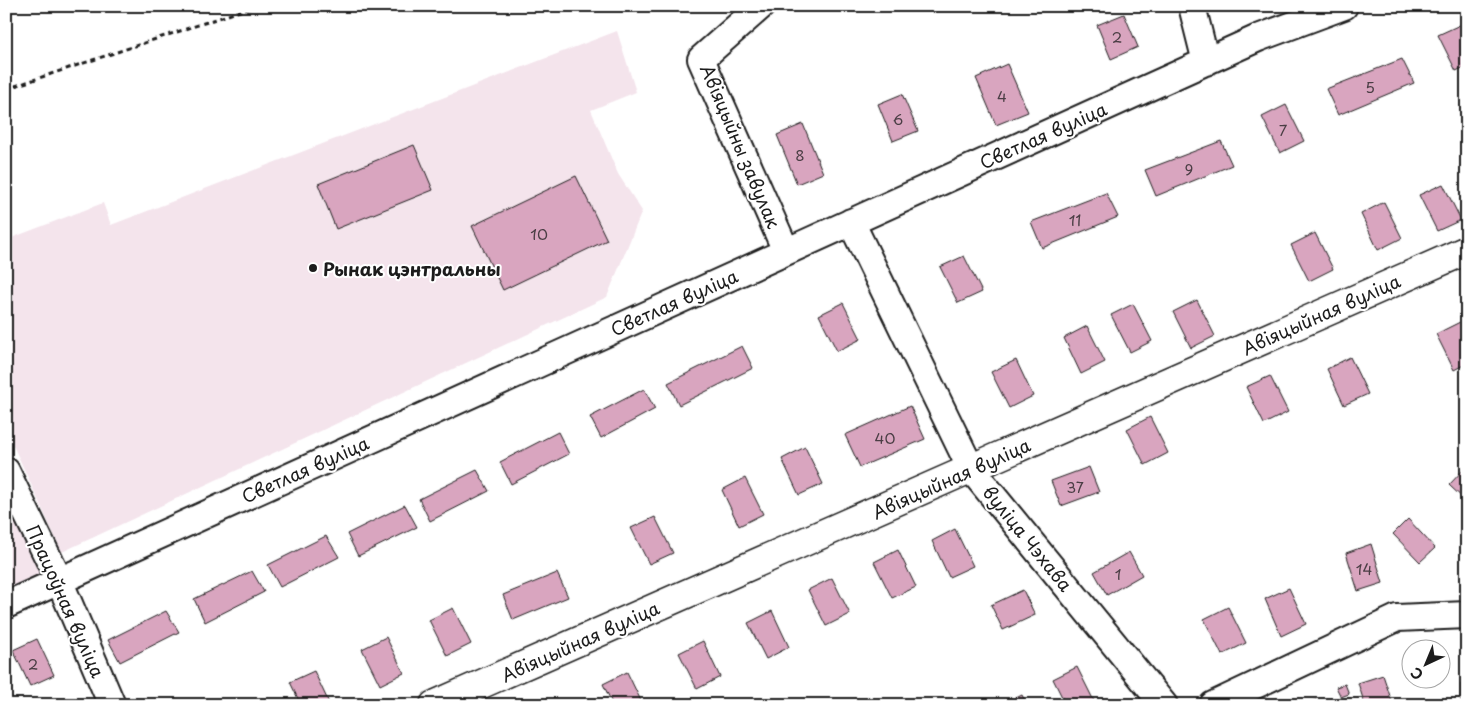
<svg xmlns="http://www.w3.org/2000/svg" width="1473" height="711" font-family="'Playpen Sans',sans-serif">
<rect width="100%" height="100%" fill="#fff"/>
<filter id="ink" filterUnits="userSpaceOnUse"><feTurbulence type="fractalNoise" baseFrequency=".02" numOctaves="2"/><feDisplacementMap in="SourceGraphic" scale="10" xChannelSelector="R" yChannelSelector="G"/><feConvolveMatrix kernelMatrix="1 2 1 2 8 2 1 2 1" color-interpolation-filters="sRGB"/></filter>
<g filter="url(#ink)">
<path fill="#f4e4ec" d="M 617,31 L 636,92 L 591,110 L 618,174 L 642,211 L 607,297 L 62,552 L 6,430 L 6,240 L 103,203 L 111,225 Z
M 6,498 L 45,583 L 6,600 Z"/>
<path fill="#d9a5bf" stroke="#1c1c1c" d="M 1124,14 L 1138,47 L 1111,59 L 1097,25 Z
M 1462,24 L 1467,33 L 1467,66 L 1456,71 L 1438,35 Z
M 1402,59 L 1414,83 L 1338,115 L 1326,89 Z
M 1007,64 L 1028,112 L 996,125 L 976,78 Z
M 902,94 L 918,131 L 893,141 L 878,104 Z
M 1286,105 L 1304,141 L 1280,153 L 1262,117 Z
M 803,124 L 823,173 L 797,184 L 777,135 Z
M 1221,141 L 1232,165 L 1156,196 L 1145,170 Z
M 414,145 L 433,190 L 336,229 L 318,184 Z
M 576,176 L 607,240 L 503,290 L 472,226 Z
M 1443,184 L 1461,220 L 1437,231 L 1419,195 Z
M 1106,193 L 1118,217 L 1042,248 L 1031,222 Z
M 1384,202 L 1402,238 L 1378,250 L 1361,214 Z
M 1315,233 L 1333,269 L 1309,281 L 1291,245 Z
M 964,256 L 982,292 L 958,303 L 940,267 Z
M 1197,300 L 1215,336 L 1191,348 L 1173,312 Z
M 843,303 L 861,339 L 837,351 L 819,315 Z
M 1133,304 L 1152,341 L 1130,352 L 1111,315 Z
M 1460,322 L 1467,336 L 1467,363 L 1454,370 L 1436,334 Z
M 1087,326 L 1105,362 L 1081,374 L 1064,338 Z
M 742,346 L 753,368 L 679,405 L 668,383 Z
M 1350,357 L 1368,394 L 1344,405 L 1327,369 Z
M 1016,360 L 1033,396 L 1009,408 L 991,372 Z
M 1270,376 L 1288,412 L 1264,424 L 1246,387 Z
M 644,389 L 655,409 L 601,438 L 590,417 Z
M 910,406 L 925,439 L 860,467 L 845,435 Z
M 1150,417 L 1168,453 L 1145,465 L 1127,429 Z
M 558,432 L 569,454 L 511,484 L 500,462 Z
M 805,447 L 823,484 L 799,495 L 782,459 Z
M 1089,467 L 1099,492 L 1061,506 L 1051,481 Z
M 1465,468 L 1467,470 L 1467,502 L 1449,485 Z
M 477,470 L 489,491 L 430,521 L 419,499 Z
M 745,478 L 763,514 L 739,526 L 722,490 Z
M 405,505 L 417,527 L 358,556 L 347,534 Z
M 655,517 L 673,553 L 649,564 L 631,528 Z
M 1408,519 L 1435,548 L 1420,562 L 1393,534 Z
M 955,529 L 973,566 L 949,577 L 932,541 Z
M 326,536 L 339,557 L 280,587 L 268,565 Z
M 1371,544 L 1383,583 L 1358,591 L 1346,553 Z
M 898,550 L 916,587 L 892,598 L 874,562 Z
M 1129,552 L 1142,575 L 1107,595 L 1094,572 Z
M 252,571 L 264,592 L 205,622 L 194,599 Z
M 557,573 L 568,597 L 513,620 L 503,595 Z
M 832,578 L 850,614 L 826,626 L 808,590 Z
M 1289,588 L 1306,624 L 1281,636 L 1265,599 Z
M 1023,590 L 1035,615 L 1003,630 L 991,605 Z
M 1228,607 L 1246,643 L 1222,655 L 1204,619 Z
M 453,608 L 471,644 L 447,656 L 429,620 Z
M 166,611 L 179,632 L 120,662 L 108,640 Z
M 772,611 L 789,647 L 766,659 L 748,623 Z
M 386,637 L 404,673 L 380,685 L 362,649 Z
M 37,639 L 54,675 L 30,686 L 13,650 Z
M 703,641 L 720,677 L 697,689 L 679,653 Z
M 1077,667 L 1095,703 L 1092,705 L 1066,705 L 1053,679 Z
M 314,671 L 330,705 L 301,705 L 290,682 Z
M 627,672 L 643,705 L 613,705 L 603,684 Z
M 1383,675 L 1393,705 L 1365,705 L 1358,683 Z
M 1345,684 L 1349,694 L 1341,697 L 1336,687 Z
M 1461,684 L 1467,684 L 1467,702 L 1461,702 Z
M 1022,695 L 1027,705 L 1002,705 Z
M 1316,700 L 1318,705 L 1302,705 Z"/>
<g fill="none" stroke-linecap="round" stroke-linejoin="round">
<g stroke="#1c1c1c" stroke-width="30">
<path id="street" d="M 761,6 L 701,59 L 786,251
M 1192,6 L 1206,62
M 851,222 L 971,469 L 1164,705
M 6,471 L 59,580 L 112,705
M 6,605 L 1258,38 L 1344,6
M 1213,705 L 1397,618 L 1467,615"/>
</g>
<g stroke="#1c1c1c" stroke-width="31">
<path id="secondary" d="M 434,705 L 1467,250"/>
</g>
<path stroke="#1c1c1c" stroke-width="3" stroke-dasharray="5 4" stroke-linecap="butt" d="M 6,89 L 255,6"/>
<use href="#street" stroke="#fff" stroke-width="26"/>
<use href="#secondary" stroke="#fff" stroke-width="28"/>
</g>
</g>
<circle fill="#1c1c1c" stroke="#fff" stroke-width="2" cx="313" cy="268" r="5"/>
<g text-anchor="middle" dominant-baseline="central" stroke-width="4" stroke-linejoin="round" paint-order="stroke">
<g font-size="15" fill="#4b3e45">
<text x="1117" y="36">2</text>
<text x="1370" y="86">5</text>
<text x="1002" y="95">4</text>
<text x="898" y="118">6</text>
<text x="1283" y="129">7</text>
<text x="800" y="154">8</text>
<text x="1189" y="168">9</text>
<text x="1075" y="219">11</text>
<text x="539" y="233">10</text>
<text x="885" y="437">40</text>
<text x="1075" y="486">37</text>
<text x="1364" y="568">14</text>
<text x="1118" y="573">1</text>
<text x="33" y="663">2</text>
</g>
<g font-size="18" fill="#1c1c1c" stroke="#fff">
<text transform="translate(1043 135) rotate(-24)">Светлая вуліца</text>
<text transform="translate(741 146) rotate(67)">Авіяцыйны завулак</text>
<text transform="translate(674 302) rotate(-24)">Светлая вуліца</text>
<text transform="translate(1321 314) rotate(-24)">Авіяцыйная вуліца</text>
<text transform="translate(305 469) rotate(-24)">Светлая вуліца</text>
<text transform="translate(951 478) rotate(-24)">Авіяцыйная вуліца</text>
<text transform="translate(1028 538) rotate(51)">вуліца Чэхава</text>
<text transform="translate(66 601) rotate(66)">Працоўная вуліца</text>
<text transform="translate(580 641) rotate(-24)">Авіяцыйная вуліца</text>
</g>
<g font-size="18" font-weight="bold" fill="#1c1c1c" stroke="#fff" text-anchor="start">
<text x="323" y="268">Рынак цэнтральны</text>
</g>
</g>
<rect width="1473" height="711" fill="none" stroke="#fff" stroke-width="25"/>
<rect x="12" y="12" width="1448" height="686" fill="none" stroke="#1c1c1c" stroke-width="2" filter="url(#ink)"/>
<g transform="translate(1426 664) rotate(224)"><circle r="24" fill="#ffffff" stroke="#a4a4a4"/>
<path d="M0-4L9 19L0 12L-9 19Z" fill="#1c1c1c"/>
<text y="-8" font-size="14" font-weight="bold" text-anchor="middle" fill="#1c1c1c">С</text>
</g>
</svg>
